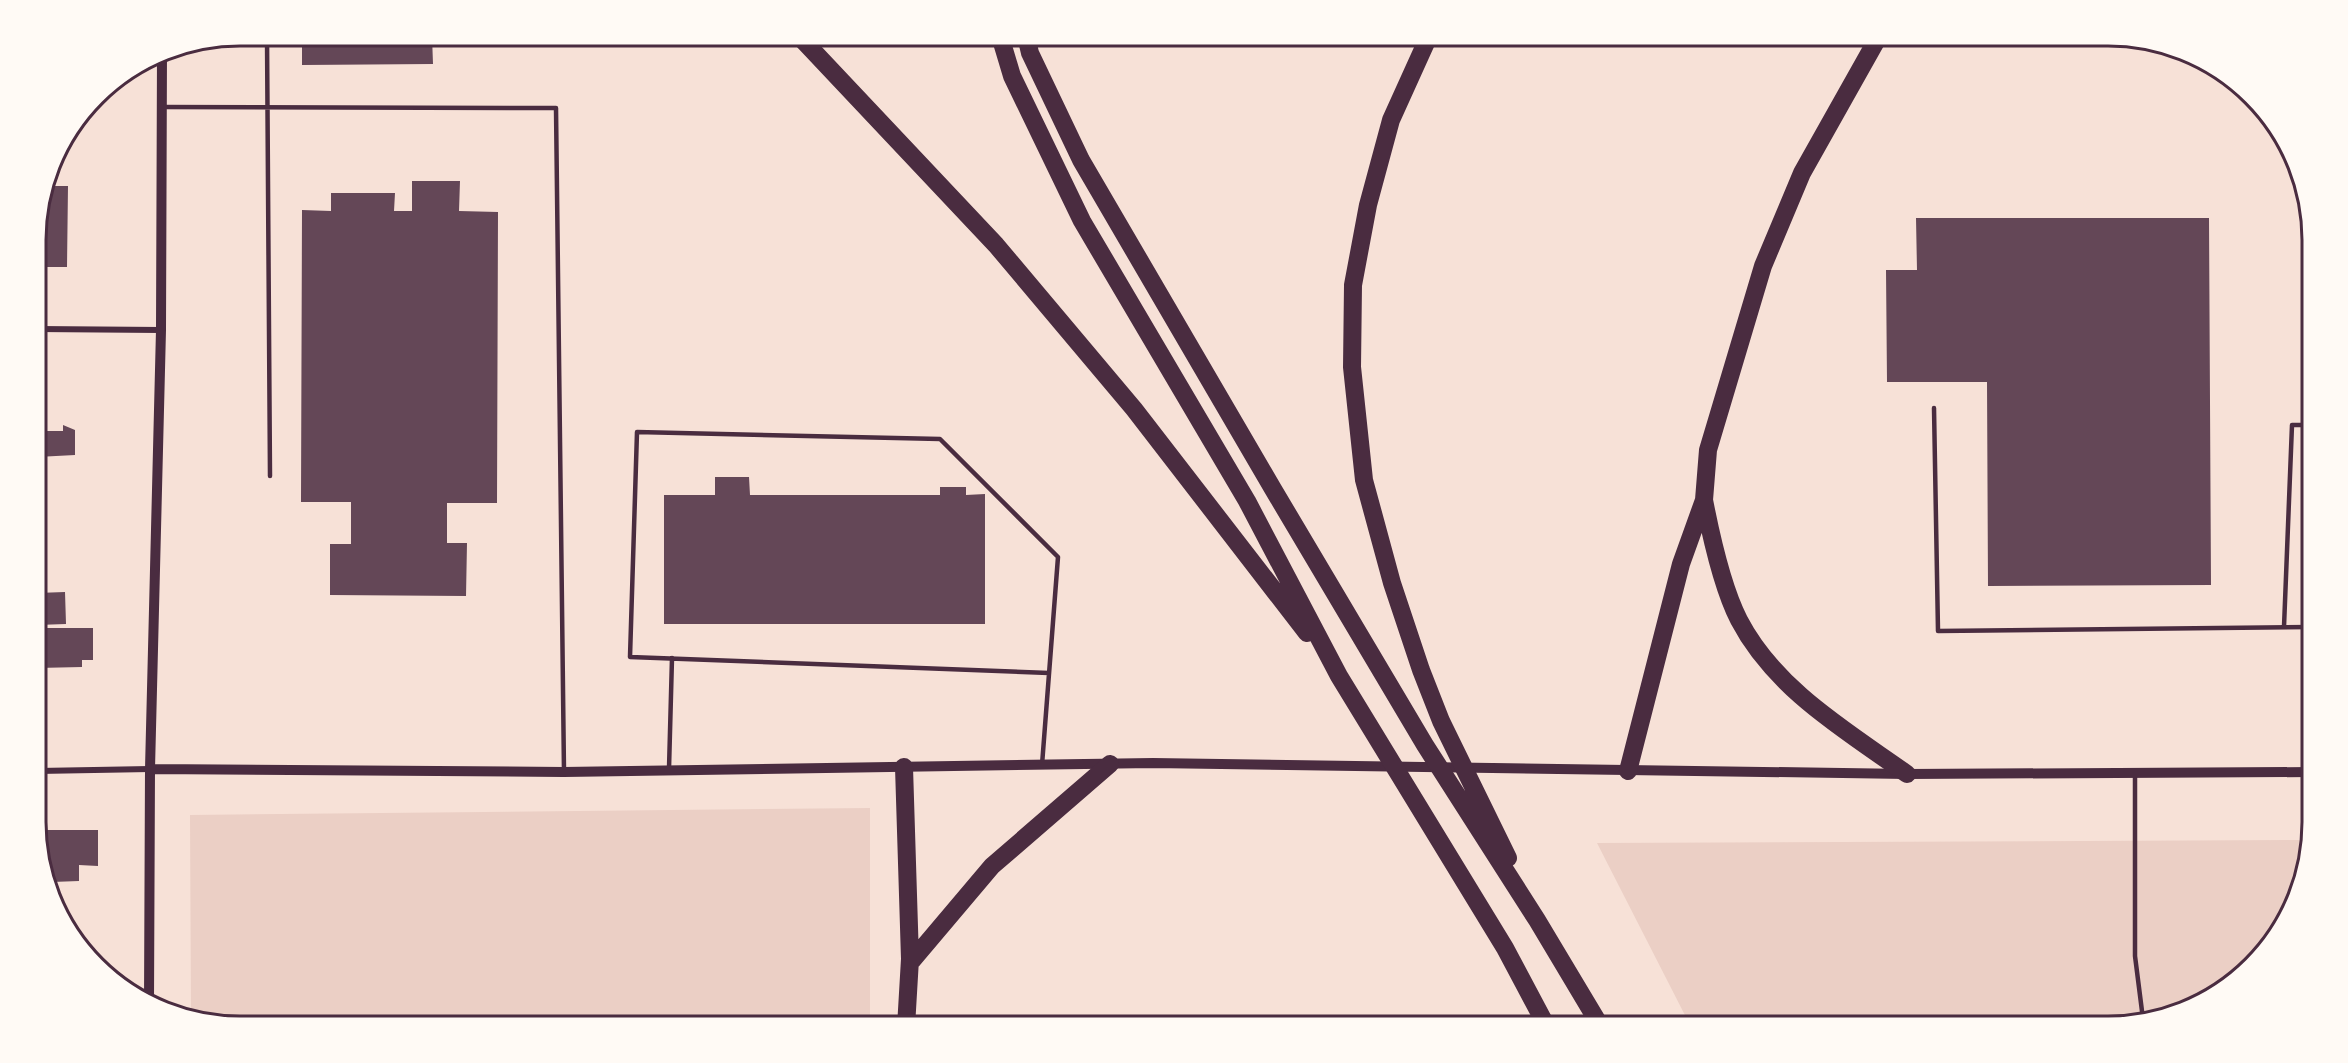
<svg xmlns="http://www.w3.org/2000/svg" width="2348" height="1063" font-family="Literata,serif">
<rect width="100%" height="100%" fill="#f7e1d7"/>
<path fill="#ebcfc5" d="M 870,808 L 870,1027 L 241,1027 L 191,1017 L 190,815 Z
M 2309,840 L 2296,901 L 2261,957 L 2221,992 L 2121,1027 L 1691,1027 L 1597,843 Z"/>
<path fill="#644757" d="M 302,36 L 432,36 L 433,64 L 302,65 Z
M 412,181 L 460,181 L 459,211 L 498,212 L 497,503 L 447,503 L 447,543 L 467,543 L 466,596 L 330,595 L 330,544 L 351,544 L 351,502 L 301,502 L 302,210 L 331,211 L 331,193 L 395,193 L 394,211 L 412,211 Z
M 47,186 L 68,186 L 67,267 L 37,267 L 36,227 Z
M 1916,218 L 2209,218 L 2211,585 L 1988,586 L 1987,382 L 1887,382 L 1886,270 L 1917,270 Z
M 63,425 L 75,430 L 75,455 L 37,457 L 37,431 L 63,431 Z
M 715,477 L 749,477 L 750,495 L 940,495 L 940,487 L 966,487 L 966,495 L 985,494 L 985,624 L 664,624 L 664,495 L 715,495 Z
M 65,592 L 66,624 L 37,625 L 37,593 Z
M 37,628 L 93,628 L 93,660 L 82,660 L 82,667 L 37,668 Z
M 38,830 L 98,830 L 98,866 L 79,865 L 79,881 L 52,882 L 38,850 Z"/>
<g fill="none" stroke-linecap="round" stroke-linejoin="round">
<path stroke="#4a2c40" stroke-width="4.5" d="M 267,36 L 270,476
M 161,107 L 556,108 L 564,772
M 1934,408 L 1938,631 L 2311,627
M 2284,627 L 2292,425 L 2311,425
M 1042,765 L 1058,557 L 940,439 L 637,432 L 630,657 L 1049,673
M 669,769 L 672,658
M 2135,773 L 2135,956 L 2143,1019"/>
<path stroke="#4a2c40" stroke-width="6" d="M 37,329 L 161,330
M 38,771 L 150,769"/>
<path stroke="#4a2c40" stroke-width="10" d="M 150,769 L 564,772 L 1153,763 L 1907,774 L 2312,772
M 149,1001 L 150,769 L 161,330 L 162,52"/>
<path stroke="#4a2c40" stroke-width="18" d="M 799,36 L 996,245 L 1134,409 L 1307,633
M 1000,36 L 1012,76 L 1082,221 L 1247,501 L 1339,676 L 1505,948 L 1547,1027
M 1026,36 L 1030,53 L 1081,160 L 1273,489 L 1425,745 L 1537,920 L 1601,1027
M 1429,36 L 1391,120 L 1368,205 L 1353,285 L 1352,367 L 1364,480 L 1392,583 L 1421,670 L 1441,721 L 1508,858
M 1704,500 C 1711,536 1722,587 1739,620 C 1775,689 1845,730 1907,774
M 904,767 L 910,959 L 906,1027
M 1628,771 L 1681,564 L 1704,500 L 1708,450 L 1763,266 L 1802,173 L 1879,36
M 910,963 L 992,866 L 1110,764"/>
</g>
<path d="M0 0H2348V1063H0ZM240 46H2108A194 194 0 0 1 2302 240V822A194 194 0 0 1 2108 1016H240A194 194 0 0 1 46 822V240A194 194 0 0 1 240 46Z" fill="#fffaf5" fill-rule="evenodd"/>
<path fill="none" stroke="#4a2c40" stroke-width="3" d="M240 46H2108A194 194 0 0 1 2302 240V822A194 194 0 0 1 2108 1016H240A194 194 0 0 1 46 822V240A194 194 0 0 1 240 46Z"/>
</svg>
